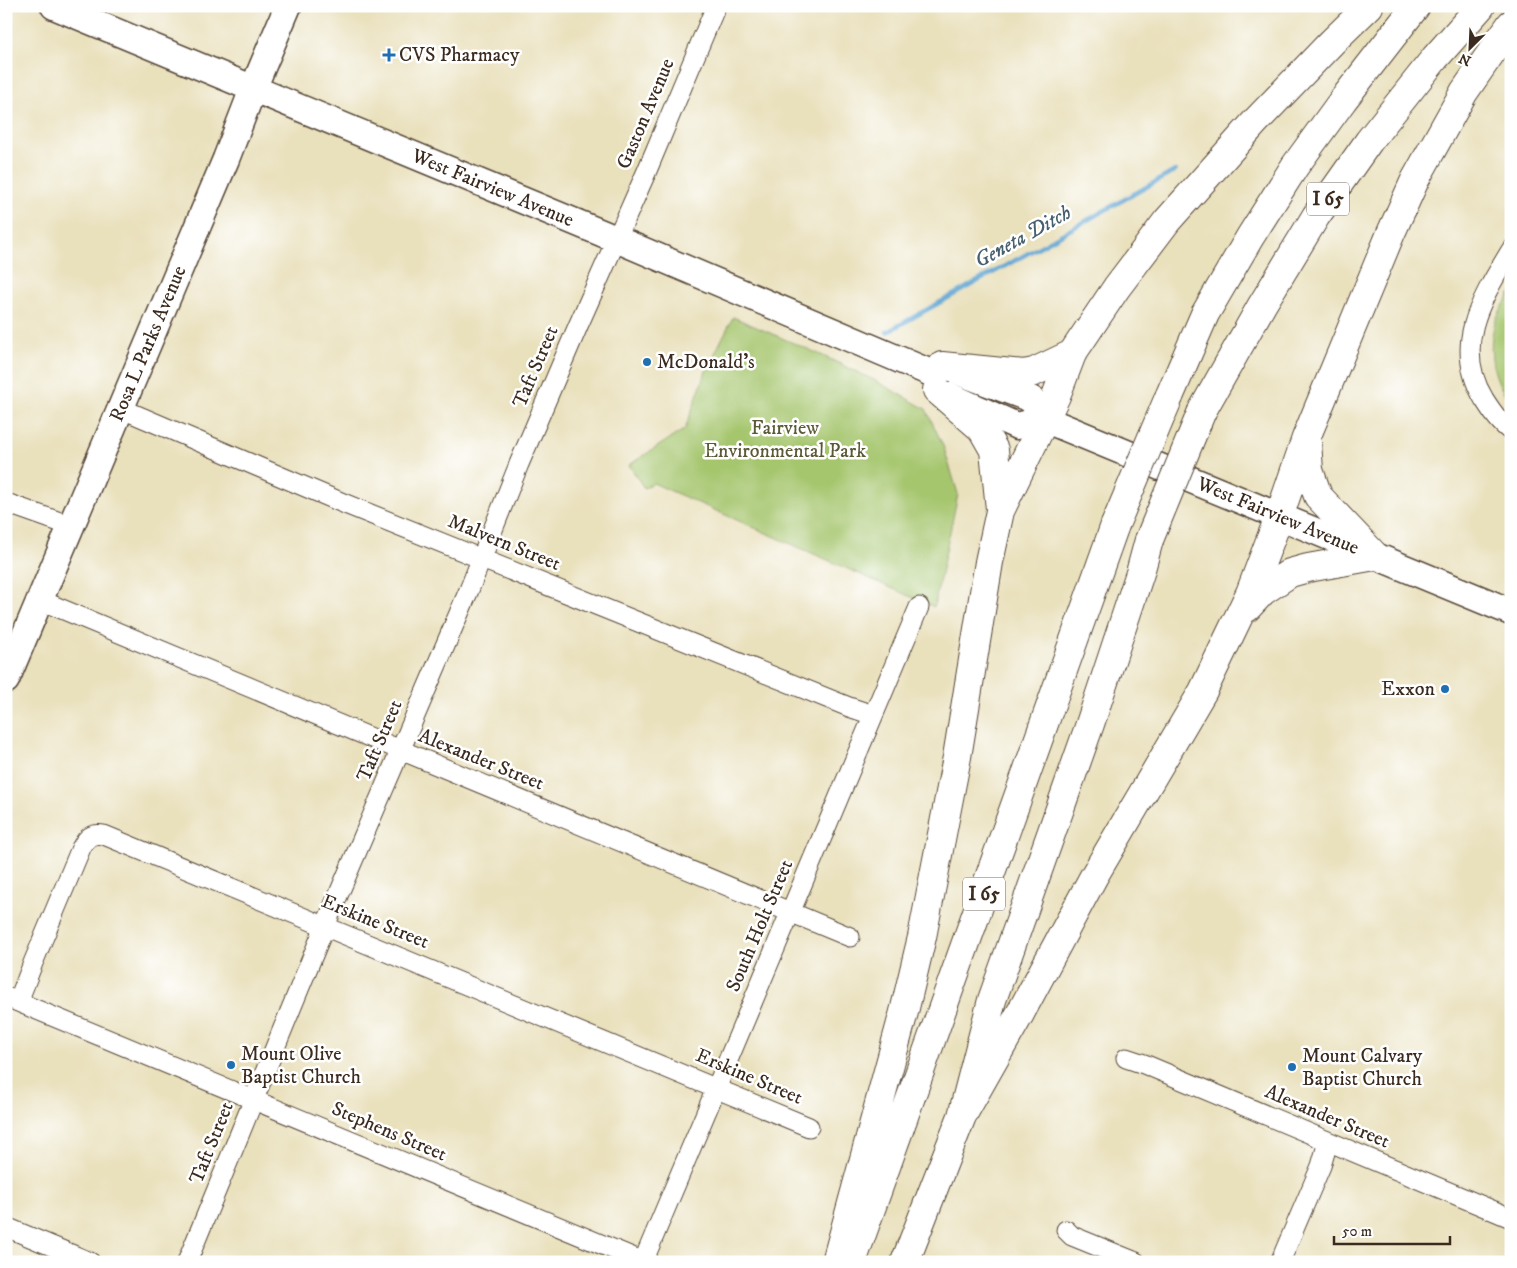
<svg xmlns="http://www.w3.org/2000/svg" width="1517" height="1268" font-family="'IM FELL DW Pica',serif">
<rect width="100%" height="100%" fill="#fff"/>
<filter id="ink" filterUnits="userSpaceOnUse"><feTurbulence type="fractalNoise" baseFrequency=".02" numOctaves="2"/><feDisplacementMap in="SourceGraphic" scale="10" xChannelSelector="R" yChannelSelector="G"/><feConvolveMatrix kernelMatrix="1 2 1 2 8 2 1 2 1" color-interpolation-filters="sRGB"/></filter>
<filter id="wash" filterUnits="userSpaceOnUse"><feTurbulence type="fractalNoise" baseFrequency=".0096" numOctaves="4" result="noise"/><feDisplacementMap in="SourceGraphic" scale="20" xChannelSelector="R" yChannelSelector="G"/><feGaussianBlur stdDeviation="1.12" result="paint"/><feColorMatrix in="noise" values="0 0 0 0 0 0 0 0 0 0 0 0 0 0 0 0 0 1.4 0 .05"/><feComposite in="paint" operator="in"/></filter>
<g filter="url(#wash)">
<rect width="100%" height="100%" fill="#e9e0bc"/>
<path fill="#a6c66e" stroke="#707846" d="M 1511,293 L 1511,402 C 1491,379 1486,345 1497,317 C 1501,309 1506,301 1511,293 Z
M 733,317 L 819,354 L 874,380 L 926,409 L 944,448 L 958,494 L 934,607 L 653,483 L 644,488 L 629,465 L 685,429 L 706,371 Z"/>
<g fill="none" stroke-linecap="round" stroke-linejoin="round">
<path stroke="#58a2d0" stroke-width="4.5" d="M 887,332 L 1175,171"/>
</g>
</g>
<g filter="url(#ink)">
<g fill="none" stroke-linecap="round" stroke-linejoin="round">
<g stroke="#554536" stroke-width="21">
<path id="street" d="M 1511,250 C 1483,297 1451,344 1484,399 C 1491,410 1500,424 1511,431
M 120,408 L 343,503 L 849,707 L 873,715
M 6,503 L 71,526
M 40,600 L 850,937
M 6,997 L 644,1262
M 18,1002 L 33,963 L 81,848 C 87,837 92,833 104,835 L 809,1127
M 1126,1058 L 1144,1064 L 1511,1218
M 6,1227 L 90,1262
M 1066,1230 L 1072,1236 L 1136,1262
M 187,1262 L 325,926 L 469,590 L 519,464 L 578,326 L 646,173 L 716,6
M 643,1262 L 919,607
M 1280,1262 L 1321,1166 L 1328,1142"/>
</g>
<g stroke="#554536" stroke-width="29">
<g id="secondary">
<path id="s1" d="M 54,6 L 616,239 L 931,373"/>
<path id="s2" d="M 959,372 L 1031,399 L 1044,419 L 1511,612"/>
<path d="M 948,395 L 1017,426 L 1044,419"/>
<path id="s3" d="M 6,680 L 226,159 L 253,89 L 288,6"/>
</g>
</g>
<g stroke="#554536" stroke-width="30">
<path id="highway" d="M 942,366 L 1024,374 L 1034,372 L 1072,354
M 937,390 L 982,429 L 994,450 L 1000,509
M 1169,397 L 1205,314 L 1250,237 L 1295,166 L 1343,100 L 1416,6
M 1202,411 L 1262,305 L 1316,216 L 1369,141 L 1435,58 L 1481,6
M 1307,442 L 1309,470 L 1318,496 L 1375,556
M 1247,608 L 1263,591 L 1290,573 L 1308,568 L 1375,556
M 962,1116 L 1021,1012 L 1094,876 L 1203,691 L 1250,593 L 1279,517 L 1306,438 L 1391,233 L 1415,180 L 1464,92 L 1511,24
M 836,1262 L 904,1012 L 922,937 L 957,757 L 989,562 L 1000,511 L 1056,396 L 1072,354 L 1117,287 L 1167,221 L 1256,121 L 1332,42 L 1369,6
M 852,1262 L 1115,525
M 905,1262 L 962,1116 L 992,1000 L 1090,724 L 1140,573 L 1149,540"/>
</g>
<use href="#street" stroke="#fff" stroke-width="19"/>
<use href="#secondary" stroke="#fff" stroke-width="26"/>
<use href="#highway" stroke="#fff" stroke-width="28"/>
<g stroke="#554536" stroke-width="30" stroke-linecap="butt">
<path id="highway-bridge" d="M 1115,525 L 1169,397
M 1149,540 L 1202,411"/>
</g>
<use href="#highway-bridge" stroke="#fff" stroke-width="28"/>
</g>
</g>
<g fill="#1f6fb2" stroke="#fff" stroke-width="2">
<path d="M386.5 47.5h5v5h5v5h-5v5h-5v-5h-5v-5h5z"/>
<circle cx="647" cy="362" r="5"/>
<circle cx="1445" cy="689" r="5"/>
<circle cx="231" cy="1065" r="5"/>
<circle cx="1292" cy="1067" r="5"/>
</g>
<g text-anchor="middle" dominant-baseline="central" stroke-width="5" stroke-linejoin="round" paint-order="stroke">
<g fill="#fff" stroke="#766a62" stroke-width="1">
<rect x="1307" y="182.5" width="42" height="33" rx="4"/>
<rect x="963" y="877.5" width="42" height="33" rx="4"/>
</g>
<g font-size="19" font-weight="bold" fill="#3b2a1e">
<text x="1328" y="199">I 65</text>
<text x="984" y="894">I 65</text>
</g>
<g font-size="20" fill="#3b2a1e" stroke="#fff" text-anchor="start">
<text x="399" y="55">CVS Pharmacy</text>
<text x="657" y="362">McDonald's</text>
<text x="1435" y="689" text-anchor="end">Exxon</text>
<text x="241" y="1054">Mount Olive<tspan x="241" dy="23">Baptist Church</tspan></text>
<text x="1302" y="1056">Mount Calvary<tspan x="1302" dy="23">Baptist Church</tspan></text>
</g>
<g font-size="20" fill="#3b2a1e" stroke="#fff">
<text transform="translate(646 114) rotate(-67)">Gaston Avenue</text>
<text stroke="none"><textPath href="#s1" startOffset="475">West Fairview Avenue</textPath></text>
<text stroke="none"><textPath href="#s3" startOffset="365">Rosa L Parks Avenue</textPath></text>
<text transform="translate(536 367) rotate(-67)">Taft Street</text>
<text stroke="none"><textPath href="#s2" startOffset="354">West Fairview Avenue</textPath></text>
<text transform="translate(504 543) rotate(22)">Malvern Street</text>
<text transform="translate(380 741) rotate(-67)">Taft Street</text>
<text transform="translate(481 760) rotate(22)">Alexander Street</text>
<text transform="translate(375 922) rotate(22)">Erskine Street</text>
<text transform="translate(760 926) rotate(-67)">South Holt Street</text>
<text transform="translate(749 1077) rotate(23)">Erskine Street</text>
<text transform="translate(1327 1117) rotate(23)">Alexander Street</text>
<text transform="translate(389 1132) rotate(23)">Stephens Street</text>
<text transform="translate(212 1143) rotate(-68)">Taft Street</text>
</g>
<g font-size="20" fill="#5b5936" stroke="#fff">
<text x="785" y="428">Fairview<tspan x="785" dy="23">Environmental Park</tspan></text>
</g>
<g font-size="21" font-style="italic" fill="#48606e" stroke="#fff">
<text transform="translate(1023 237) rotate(-29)">Geneta Ditch</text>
</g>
</g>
<rect width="1517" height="1268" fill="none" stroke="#fff" stroke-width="25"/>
<g transform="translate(1470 48) rotate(204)" stroke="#ffffff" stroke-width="4" paint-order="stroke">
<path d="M0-4L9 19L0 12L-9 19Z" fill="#3b2a1e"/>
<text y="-8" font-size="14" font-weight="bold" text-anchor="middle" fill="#3b2a1e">N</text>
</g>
<path d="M1334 1236v8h116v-8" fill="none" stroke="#3b2a1e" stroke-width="2.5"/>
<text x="1342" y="1236" font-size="15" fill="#3b2a1e" stroke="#ffffff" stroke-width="4" paint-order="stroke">50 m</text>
</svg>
